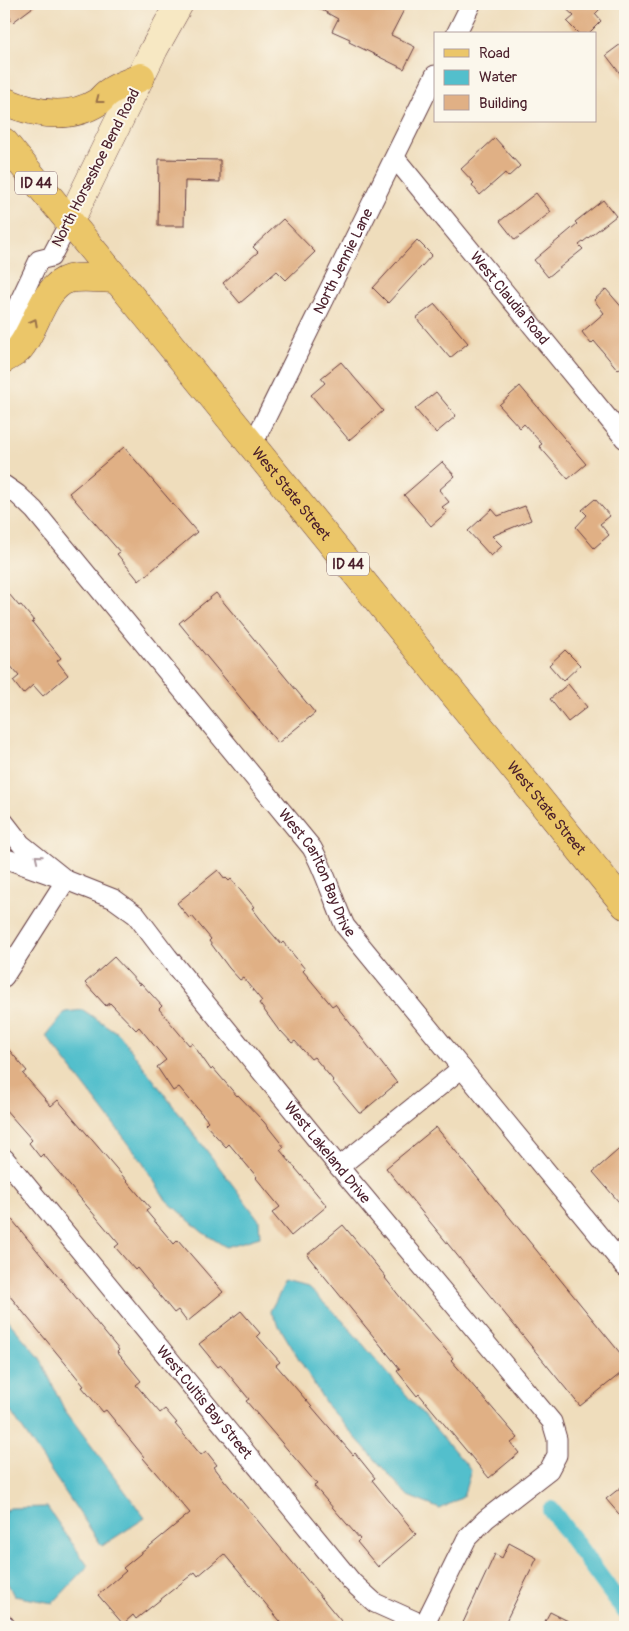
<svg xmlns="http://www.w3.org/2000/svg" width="629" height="1631" font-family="Pangolin,sans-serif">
<rect width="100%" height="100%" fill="#fbf7ec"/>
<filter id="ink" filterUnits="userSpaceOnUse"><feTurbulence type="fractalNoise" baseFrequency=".02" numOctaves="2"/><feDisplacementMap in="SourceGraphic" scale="10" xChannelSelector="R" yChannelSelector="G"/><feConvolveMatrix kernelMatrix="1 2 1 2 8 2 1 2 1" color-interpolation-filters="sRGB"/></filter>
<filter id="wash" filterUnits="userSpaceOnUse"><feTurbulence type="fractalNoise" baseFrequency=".0096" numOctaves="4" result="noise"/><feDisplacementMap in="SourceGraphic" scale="20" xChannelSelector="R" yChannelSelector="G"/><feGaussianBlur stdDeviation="1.12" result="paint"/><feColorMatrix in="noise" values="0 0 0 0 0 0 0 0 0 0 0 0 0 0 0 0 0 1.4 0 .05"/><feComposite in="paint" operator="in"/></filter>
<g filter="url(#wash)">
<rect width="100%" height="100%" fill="#efddbc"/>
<path fill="#53bfcc" stroke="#4e6f7c" d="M 83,1010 L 119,1034 L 259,1220 L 260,1237 L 226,1247 L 202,1232 L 166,1200 L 139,1157 L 46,1036 L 65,1012 Z
M 286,1282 L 308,1288 L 342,1320 L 471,1470 L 463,1497 L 440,1509 L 408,1496 L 328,1407 L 270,1311 Z
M 4,1316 L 40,1358 L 64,1409 L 145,1518 L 102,1546 L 4,1402 Z
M 47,1507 L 88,1566 L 53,1603 L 14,1596 L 4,1576 L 4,1512 L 10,1508 Z"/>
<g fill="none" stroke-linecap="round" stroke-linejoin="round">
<path stroke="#53bfcc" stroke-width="18" d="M 551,1510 L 625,1611"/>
</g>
<g id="blocks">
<path fill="#e0b085" d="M 4,4 L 37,4 L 13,22 L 4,9 Z
M 311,4 L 407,4 L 391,35 L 415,47 L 404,69 L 349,42 L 350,39 L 332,31 L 338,19 Z
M 561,4 L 605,4 L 595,14 L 601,21 L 588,34 L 579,34 L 567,22 L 574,16 Z
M 625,41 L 625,80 L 606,55 Z
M 495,138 L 520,166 L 508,177 L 505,173 L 480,195 L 472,185 L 474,183 L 461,169 Z
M 159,159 L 220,160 L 220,182 L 185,181 L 184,226 L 158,226 Z
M 536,193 L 551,212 L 515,240 L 500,221 Z
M 603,200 L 616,216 L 579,245 L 583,249 L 548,277 L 534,260 L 577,224 L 575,222 Z
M 283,219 L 315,252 L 286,280 L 277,271 L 240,303 L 223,283 L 258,252 L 253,247 Z
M 417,240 L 432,255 L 388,303 L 373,288 Z
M 606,289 L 625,311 L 625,364 L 618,370 L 594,341 L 591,344 L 582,332 L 604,313 L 594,300 Z
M 435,304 L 468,343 L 450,358 L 416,318 Z
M 341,362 L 383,411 L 349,440 L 311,395 L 325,383 L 321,378 Z
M 520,386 L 586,464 L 568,479 L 539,446 L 542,444 L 524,424 L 520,428 L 499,405 Z
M 436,392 L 456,416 L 436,433 L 415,409 Z
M 124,447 L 197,532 L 139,581 L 117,554 L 120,552 L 69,493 Z
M 442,462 L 455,476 L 439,490 L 449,502 L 442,507 L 447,512 L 431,526 L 404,495 Z
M 595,499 L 610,516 L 600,524 L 609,535 L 594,548 L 576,527 L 587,515 L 582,510 Z
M 525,506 L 531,520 L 492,536 L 502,546 L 491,556 L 468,531 L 492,509 L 498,516 Z
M 4,588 L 19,606 L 21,605 L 34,621 L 32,622 L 61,658 L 57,661 L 68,675 L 43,696 L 33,685 L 23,694 L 13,681 L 19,676 L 4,658 Z
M 216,593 L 315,713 L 278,743 L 179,623 Z
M 565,650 L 580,665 L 563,681 L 549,665 Z
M 568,684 L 587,707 L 568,722 L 550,699 Z
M 218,870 L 225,879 L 226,878 L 229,881 L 231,879 L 254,907 L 252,908 L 269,930 L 281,944 L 283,942 L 305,969 L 303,971 L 332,1006 L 335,1004 L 397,1083 L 361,1113 L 359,1113 L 332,1081 L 333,1080 L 314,1057 L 311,1059 L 295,1041 L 292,1043 L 281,1031 L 280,1032 L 259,1003 L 262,1001 L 243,978 L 240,980 L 229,968 L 209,941 L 211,939 L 192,916 L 189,918 L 177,903 Z
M 114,957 L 140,985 L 141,983 L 162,1006 L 159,1009 L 189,1045 L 192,1043 L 211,1070 L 213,1068 L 237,1096 L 238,1095 L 264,1122 L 284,1147 L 280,1150 L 327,1206 L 291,1236 L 272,1213 L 280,1207 L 256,1178 L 257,1177 L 229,1144 L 226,1147 L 205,1124 L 208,1121 L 179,1087 L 173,1091 L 157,1067 L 166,1060 L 139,1027 L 136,1030 L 110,1003 L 106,1006 L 85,983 Z
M 4,1044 L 27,1071 L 23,1074 L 51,1106 L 58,1100 L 150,1208 L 146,1211 L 174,1244 L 178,1240 L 223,1292 L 187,1322 L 178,1310 L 174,1313 L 137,1268 L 135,1270 L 115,1247 L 119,1244 L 43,1154 L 40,1157 L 29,1143 L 32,1140 L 4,1108 Z
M 436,1127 L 625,1359 L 625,1370 L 580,1406 L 386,1168 Z
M 625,1144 L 625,1209 L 593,1172 Z
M 4,1210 L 119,1350 L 117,1352 L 141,1381 L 136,1385 L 160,1413 L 165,1409 L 177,1423 L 175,1424 L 201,1455 L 206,1451 L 217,1465 L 214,1467 L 224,1480 L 346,1627 L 285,1627 L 224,1554 L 198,1576 L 195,1572 L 136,1619 L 133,1615 L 123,1624 L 98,1595 L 126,1571 L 123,1568 L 190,1513 L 143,1458 L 144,1457 L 106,1410 L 103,1412 L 82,1387 L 84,1386 L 4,1289 Z
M 343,1225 L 386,1277 L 385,1278 L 408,1307 L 453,1358 L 451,1360 L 518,1438 L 511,1443 L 519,1453 L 489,1478 L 419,1394 L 417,1396 L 397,1371 L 400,1369 L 307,1255 Z
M 241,1311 L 260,1333 L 257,1336 L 280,1362 L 276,1365 L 353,1455 L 355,1453 L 375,1478 L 372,1480 L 416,1534 L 378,1567 L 357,1542 L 360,1539 L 314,1486 L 317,1484 L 246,1401 L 249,1399 L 221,1365 L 218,1367 L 199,1344 Z
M 625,1484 L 625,1521 L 606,1499 Z
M 509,1543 L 537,1558 L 503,1627 L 461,1627 L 495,1554 L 502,1558 Z
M 550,1612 L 580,1627 L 542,1627 Z"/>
</g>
</g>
<g filter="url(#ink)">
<use href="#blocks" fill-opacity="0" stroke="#633c41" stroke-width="1"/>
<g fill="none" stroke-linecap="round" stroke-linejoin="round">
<g stroke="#633c41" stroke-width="21">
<g id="street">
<path d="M 456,34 L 471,4"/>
<path id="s1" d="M 395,158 L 625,439"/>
<path d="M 4,354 L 13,315 L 39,260 L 51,257 L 69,223"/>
<path id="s2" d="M 252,446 L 435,75"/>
<path id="s3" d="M 4,485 L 17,494 L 34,510 L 312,848 C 326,873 333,900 345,926 L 625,1267"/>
<path d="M 4,822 L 21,844 L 66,880 L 4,858"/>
<path id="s4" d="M 4,977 L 66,880 L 114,899 L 136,915 L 168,957 L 339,1167 L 552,1422 L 557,1439 L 557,1455 L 549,1470 L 486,1519 L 467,1538 L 423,1627"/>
<path id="s5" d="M 4,1158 L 352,1582 L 375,1603 L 424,1625"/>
<path d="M 339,1167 L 462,1068"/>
<path d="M 4,1624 L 6,1627"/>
</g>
</g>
<g stroke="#633c41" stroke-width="29">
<path id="secondary" d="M 69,223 L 154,49 L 179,4"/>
</g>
<g stroke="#633c41" stroke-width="29">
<g id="primary">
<path d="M 4,101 C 34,114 68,121 98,102 C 102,99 105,94 109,92 C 118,85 131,82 141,77"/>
<path id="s6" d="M 4,142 L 151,321 L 625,905"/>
<path d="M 4,359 C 9,356 16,353 20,348 C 36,329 43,286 69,279 C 84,276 101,279 116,279"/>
</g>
</g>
<use href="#street" stroke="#fff" stroke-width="19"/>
<use href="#secondary" stroke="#f7e8c3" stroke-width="28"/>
<use href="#primary" stroke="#ebc669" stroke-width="28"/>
</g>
<defs><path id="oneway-chevron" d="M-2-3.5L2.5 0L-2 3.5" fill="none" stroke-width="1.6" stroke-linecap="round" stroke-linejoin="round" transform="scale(1.25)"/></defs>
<g stroke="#9a724a">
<use href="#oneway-chevron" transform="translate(99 100) rotate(143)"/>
<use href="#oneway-chevron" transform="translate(34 322) rotate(-62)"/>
</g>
<use stroke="#ae9aa0" href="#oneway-chevron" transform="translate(38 858) rotate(-141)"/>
</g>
<g text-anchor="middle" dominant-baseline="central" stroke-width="4" stroke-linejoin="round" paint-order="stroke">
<g fill="#fbf7ec" stroke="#7f6065" stroke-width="1">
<rect x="15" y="171.5" width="42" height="23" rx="4"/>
<rect x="327" y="552.5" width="42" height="23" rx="4"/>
</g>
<g font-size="14" font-weight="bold" fill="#4a1f2b">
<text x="36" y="183">ID 44</text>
<text x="348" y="564">ID 44</text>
</g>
<g font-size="15" fill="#4a1f2b" stroke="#fbf7ec">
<text transform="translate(96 168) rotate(-63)">North Horseshoe Bend Road</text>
<text stroke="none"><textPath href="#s2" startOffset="206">North Jennie Lane</textPath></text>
<text stroke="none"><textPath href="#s1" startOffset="181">West Claudia Road</textPath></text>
<text stroke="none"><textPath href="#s6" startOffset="454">West State Street</textPath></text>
<text stroke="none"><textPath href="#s6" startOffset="859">West State Street</textPath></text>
<text stroke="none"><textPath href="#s3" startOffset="501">West Carlton Bay Drive</textPath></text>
<text stroke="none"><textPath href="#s4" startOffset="499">West Lakeland Drive</textPath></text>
<text stroke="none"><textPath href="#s5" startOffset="316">West Cultis Bay Street</textPath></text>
</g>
</g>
<rect width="629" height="1631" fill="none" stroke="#fbf7ec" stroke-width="20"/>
<rect x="434" y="32" width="162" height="90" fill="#fbf7ec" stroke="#b4a19f"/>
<rect x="444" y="49" width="25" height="8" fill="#ebc669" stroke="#b4a19f"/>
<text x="479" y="58" font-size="15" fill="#4a1f2b">Road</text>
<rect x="444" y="70" width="25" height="15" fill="#53bfcc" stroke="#b4a19f"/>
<text x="479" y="82" font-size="15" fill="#4a1f2b">Water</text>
<rect x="444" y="95" width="25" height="15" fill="#e0b085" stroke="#b4a19f"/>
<text x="479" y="108" font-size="15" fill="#4a1f2b">Building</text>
</svg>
